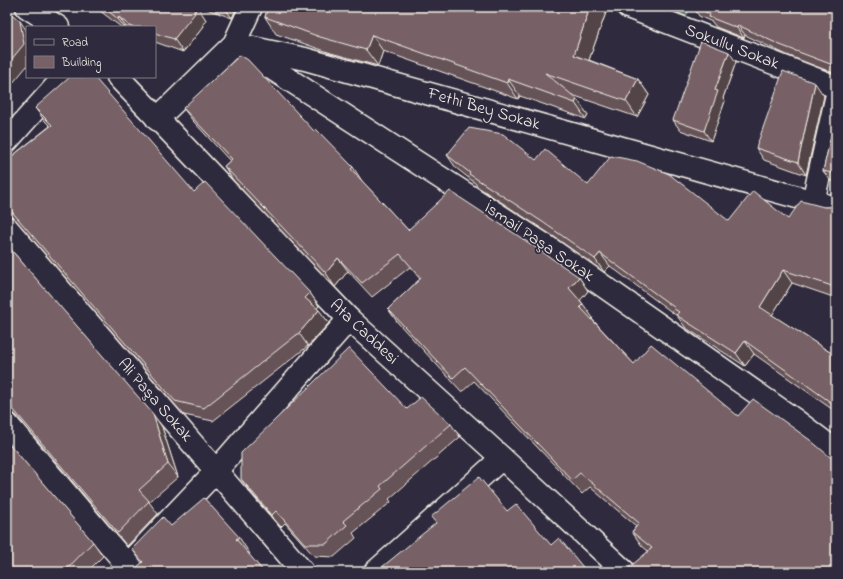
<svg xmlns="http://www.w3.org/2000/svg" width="843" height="579" font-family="'Indie Flower',sans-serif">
<rect width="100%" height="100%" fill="#2f2a3d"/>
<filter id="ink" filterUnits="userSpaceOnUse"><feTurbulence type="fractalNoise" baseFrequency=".025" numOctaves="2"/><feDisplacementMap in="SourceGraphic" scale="8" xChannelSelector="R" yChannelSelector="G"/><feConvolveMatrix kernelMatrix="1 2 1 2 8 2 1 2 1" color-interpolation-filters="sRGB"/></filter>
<g filter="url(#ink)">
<path fill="#5c6c64" stroke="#a8aea6" d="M 663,7 L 691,7 L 686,16 Z"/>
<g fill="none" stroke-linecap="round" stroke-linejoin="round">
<g stroke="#f4f1e8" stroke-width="25">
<path id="minor" d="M 251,7 L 234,44 L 546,246 L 795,420 L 836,451
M 628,7 L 836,87
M 157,119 L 234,44 L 305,59 L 836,208
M 7,141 L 64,77
M 813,202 L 836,99
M 7,228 L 303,572
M 7,424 L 133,572
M 120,572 L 216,471 L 349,319
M 375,572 L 502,458"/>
</g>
<g stroke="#f4f1e8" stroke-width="25">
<path id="secondary" d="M 27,7 L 58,27
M 118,77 L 349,319 L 502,458 L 625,572"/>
</g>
<use href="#minor" stroke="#2f2a3d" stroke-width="22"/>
<use href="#secondary" stroke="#2f2a3d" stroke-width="22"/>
</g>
<path fill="#665358" stroke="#f4f1e8" d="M 95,7 L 197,7 L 206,20 L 203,24 L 204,26 L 183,52 L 155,42 L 155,27 L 121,27 Z
M 201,7 L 237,7 L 232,18 Z
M 268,7 L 608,7 L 589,60 L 638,79 L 649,95 L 637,117 L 572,95 L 588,115 L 586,119 L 520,96 L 518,99 L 383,51 L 378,66 L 331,53 L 276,34 L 265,17 Z
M 693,7 L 836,7 L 836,74 L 787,55 L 745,35 L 744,38 L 716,27 L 712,22 L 699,16 Z
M 736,62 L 723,98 L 725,101 L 711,141 L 680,130 L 673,120 Z
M 824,96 L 806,175 L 764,160 L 756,148 Z
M 35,108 L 194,192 L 310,293 L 319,306 L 317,308 L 329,323 L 308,346 L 213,421 L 184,415 L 16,220 L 11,216 L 7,216 L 7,160 L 50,126 L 45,121 Z
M 183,108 L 314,131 L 353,167 L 362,181 L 408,230 L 579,277 L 588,291 L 580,300 L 583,304 L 593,318 L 592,319 L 634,364 L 738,416 L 810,440 L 648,551 L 642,546 L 632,532 L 636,526 L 590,487 L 582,494 L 474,381 L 462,392 L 398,323 L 388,309 L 420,279 L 410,267 L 372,297 L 348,271 L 335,287 L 233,180 L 224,166 L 230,161 L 193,121 Z
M 836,115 L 836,182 L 831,181 L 823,171 Z
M 447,155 L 536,160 L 588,185 L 729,221 L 788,219 L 824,207 L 830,207 L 835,204 L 836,203 L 836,298 L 792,283 L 772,315 L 836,356 L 836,412 L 754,354 L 745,366 L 686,328 L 677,316 L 610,266 L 604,272 L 553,236 L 478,187 L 475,183 L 456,168 Z
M 7,245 L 162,427 L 178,477 L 149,502 L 158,514 L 127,546 L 17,416 L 12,412 L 7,412 Z
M 407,409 L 451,424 L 460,437 L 389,499 L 391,502 L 353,533 L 356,538 L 334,557 L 314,556 L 285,523 L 281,527 L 250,491 L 241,479 Z
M 239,537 L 250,554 L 249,555 L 142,563 L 132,549 Z
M 93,542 L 103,556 L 87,572 L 7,572 Z"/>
<path fill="#534447" stroke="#f4f1e8" d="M 198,7 L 206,20 L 203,24 L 204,26 L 183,52 L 174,39 Z
M 224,7 L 237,7 L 232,18 Z
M 590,7 L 608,7 L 585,71 L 574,55 Z
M 119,17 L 126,27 L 124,27 L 118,19 Z
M 20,21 L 27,31 L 27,66 L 7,90 L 7,65 Z
M 738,25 L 745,35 L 744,38 L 737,28 Z
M 372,35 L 383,51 L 378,66 L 366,50 Z
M 729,52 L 736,62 L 723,98 L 725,101 L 711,141 L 704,131 L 715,90 Z
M 508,79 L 520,96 L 518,99 L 507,83 Z
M 638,79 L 649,95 L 637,117 L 626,101 Z
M 815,83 L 824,96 L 806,175 L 798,162 Z
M 577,99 L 588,115 L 586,119 L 575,103 Z
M 600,253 L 610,266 L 604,272 L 595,259 Z
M 338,258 L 348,271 L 335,287 L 326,273 Z
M 783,270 L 792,283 L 769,320 L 760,307 Z
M 579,277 L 588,291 L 579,302 L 569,288 Z
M 310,293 L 319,306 L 315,311 L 305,298 Z
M 319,310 L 329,323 L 308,346 L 299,333 Z
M 745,341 L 754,354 L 745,366 L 736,353 Z
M 153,414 L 162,427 L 178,477 L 168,464 Z"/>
<path fill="#776166" stroke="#f4f1e8" d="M 103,7 L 198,7 L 194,12 L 195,13 L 174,39 L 155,33 L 155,27 L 131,27 L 119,17 L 118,19 Z
M 268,7 L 590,7 L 574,55 L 638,79 L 626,101 L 545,73 L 577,99 L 575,103 L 508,79 L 507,83 L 372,35 L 366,50 L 320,37 L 265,17 Z
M 695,7 L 836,7 L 836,67 L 833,65 L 780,45 L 738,25 L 737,28 L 709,17 L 710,14 Z
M 7,10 L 20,21 L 24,44 L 7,65 Z
M 701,41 L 729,52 L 715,90 L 718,91 L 704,131 L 673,120 Z
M 240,55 L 248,60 L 314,131 L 316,129 L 353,167 L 351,169 L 408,230 L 450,191 L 529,243 L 579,277 L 569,288 L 583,304 L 580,307 L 634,364 L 651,344 L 738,416 L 753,399 L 810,440 L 836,462 L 836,572 L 624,572 L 652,548 L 632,532 L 639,523 L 580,473 L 572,480 L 465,367 L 453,378 L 388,309 L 421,278 L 400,254 L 362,283 L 338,258 L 326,273 L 224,166 L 232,159 L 183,108 Z
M 783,71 L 815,83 L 798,162 L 756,148 Z
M 70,77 L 94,77 L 194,192 L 205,182 L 310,293 L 305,298 L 319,310 L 299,333 L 204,408 L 175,401 L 7,206 L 7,160 L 52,125 L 35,108 Z
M 836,115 L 836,174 L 823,171 Z
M 469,128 L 503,134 L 536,160 L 545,149 L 588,185 L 611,156 L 637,161 L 669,174 L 729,221 L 753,191 L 788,219 L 801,201 L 824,207 L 830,207 L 835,204 L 836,203 L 836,290 L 829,285 L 783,270 L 760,307 L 836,356 L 836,406 L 745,341 L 736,353 L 676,315 L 679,312 L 674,309 L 675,308 L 600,253 L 595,259 L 544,223 L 469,174 L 470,173 L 447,155 Z
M 7,245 L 153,414 L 168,464 L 139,490 L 149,501 L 118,533 L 7,402 Z
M 349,348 L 407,409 L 421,397 L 451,424 L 380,486 L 382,489 L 343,521 L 347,525 L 326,544 L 305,544 L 276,511 L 272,515 L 241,479 L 241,453 Z
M 7,441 L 93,542 L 64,572 L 7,572 Z
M 479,477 L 507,511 L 516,504 L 551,545 L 559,538 L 587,572 L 465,572 L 464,571 L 464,572 L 376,572 L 436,523 L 431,517 Z
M 204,498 L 239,537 L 236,539 L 264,572 L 131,572 L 143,562 L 132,549 L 163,517 L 171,526 Z"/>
</g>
<g text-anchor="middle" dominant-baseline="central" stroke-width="3.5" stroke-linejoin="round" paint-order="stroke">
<g font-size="17" fill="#f4f1e8" stroke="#2f2a3d">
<text transform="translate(732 47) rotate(21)">Sokullu Sokak</text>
<text transform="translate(484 109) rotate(16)">Fethi Bey Sokak</text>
<text transform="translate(539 242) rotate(34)">İsmail Paşa Sokak</text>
<text transform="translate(364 332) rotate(43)">Ata Caddesi</text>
<text transform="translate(155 400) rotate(49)">Ali Paşa Sokak</text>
</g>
</g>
<rect width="843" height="579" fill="none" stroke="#2f2a3d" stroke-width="24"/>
<rect x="12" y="12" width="819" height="555" fill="none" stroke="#f4f1e8" stroke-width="1.5" filter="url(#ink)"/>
<rect x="26" y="26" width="130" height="52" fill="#2f2a3d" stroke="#7e7a81"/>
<rect x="34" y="39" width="20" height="6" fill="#2f2a3d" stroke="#7e7a81"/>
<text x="62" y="46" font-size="12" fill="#f4f1e8">Road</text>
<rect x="34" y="56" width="20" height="12" fill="#776166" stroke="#7e7a81"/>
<text x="62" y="66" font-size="12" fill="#f4f1e8">Building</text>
</svg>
